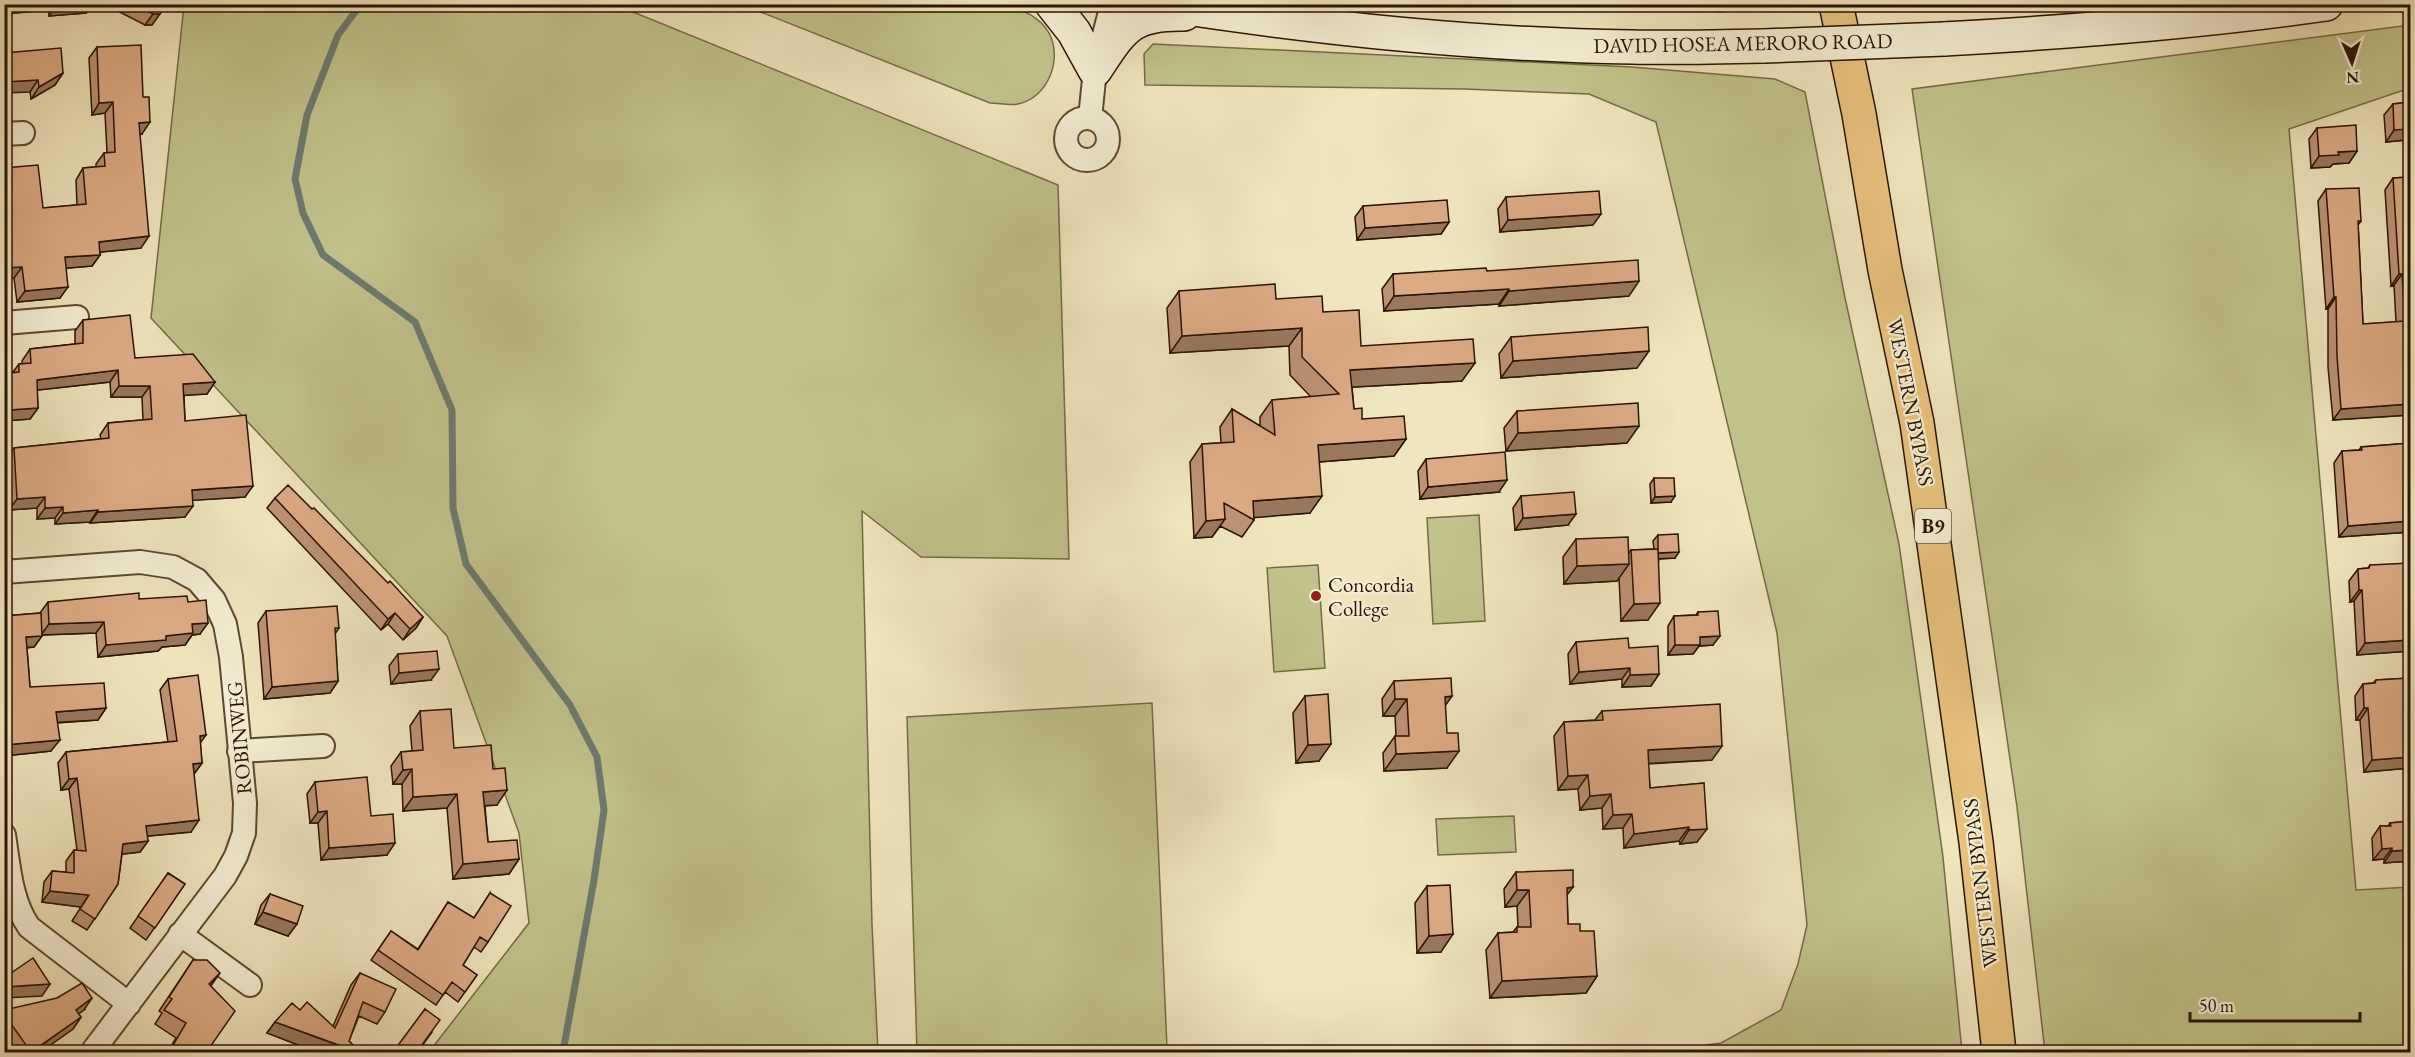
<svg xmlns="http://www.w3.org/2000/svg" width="2415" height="1057" font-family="'EB Garamond',serif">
<rect width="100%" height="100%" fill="#f0e5bd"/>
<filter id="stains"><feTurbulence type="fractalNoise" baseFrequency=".00333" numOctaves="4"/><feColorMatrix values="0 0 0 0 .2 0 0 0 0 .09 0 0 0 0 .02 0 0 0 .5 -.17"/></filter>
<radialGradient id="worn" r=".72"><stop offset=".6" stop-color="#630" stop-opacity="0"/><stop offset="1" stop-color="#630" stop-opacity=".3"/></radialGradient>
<path fill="#c2c28c" stroke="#766a46" stroke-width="1.5" d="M 184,5 L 616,5 L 1058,185 L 1069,559 L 921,557 L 862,511 L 872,925 L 878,1052 L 429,1052 L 529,923 L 519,833 L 447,636 L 151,318 Z
M 743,5 L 1007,5 C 1023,10 1040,17 1049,33 C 1063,59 1048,98 1018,104 C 1010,106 999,103 990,103 Z
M 1634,5 L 1755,4 L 1755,5 L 1722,12 Z
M 2410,25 L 2410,88 L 2289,129 L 2356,890 L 2410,887 L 2410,1052 L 2045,1052 L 2017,807 L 1912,89 Z
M 1153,44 L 1632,67 L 1775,79 L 1805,92 L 1845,298 L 1899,544 L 1943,857 L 1962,1052 L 1656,1052 L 1721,1043 L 1781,1010 L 1798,964 L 1807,925 L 1777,633 L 1656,122 L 1589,94 L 1464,89 L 1145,85 L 1144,54 Z
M 1479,515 L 1485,621 L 1433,624 L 1427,518 Z
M 1318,565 L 1325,668 L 1274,672 L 1267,568 Z
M 1152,703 L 1167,1048 L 1095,1052 L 917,1052 L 907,717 Z
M 1514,816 L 1516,852 L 1438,855 L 1436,819 Z"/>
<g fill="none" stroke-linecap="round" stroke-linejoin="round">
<path stroke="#6e7a6e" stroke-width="7" d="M 361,4 L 338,35 L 307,115 L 295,179 L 303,213 L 323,255 L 415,322 L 452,410 L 453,508 L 466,564 L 570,705 L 597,757 L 604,810 L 594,880 L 563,1052"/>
<g stroke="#5c482f" stroke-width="26">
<path id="street" d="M1066 139a21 21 0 1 1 42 0a21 21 0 1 1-42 0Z
M 1090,118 L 1095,70 L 1112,4
M 4,134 L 23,133
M 4,323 L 77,317
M 4,572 L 140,562 L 173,567 L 197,580 L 214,600 L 225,624 L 231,657 L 245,803 L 244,833 L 236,856 L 225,876 L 92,1052
M 239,751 L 323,746
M 4,835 C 9,867 11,901 29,927 L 129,1004
M 180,934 L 250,985"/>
</g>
<g stroke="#2b1300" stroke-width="36">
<path id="secondary" d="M 1052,4 L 1074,32 L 1095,70 C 1123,28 1130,13 1184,14
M 1160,4 C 1316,28 1475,45 1632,47 C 1676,48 1720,47 1764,46
M 1944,39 C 2071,32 2200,22 2326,4"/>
</g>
<g stroke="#2b1300" stroke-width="36">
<path id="highway" d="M 1836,4 L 1859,114 L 1885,270 L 1917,423 L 1976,842 L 1999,1052"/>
</g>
<use href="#street" stroke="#f5eed4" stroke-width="22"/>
<use href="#secondary" stroke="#f5eed4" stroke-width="33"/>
<use href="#highway" stroke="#e8c27e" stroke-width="33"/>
<g stroke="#2b1300" stroke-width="36" stroke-linecap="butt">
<path id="secondary-bridge" d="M 1764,46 L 1944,39"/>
</g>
<use href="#secondary-bridge" stroke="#f5eed4" stroke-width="33"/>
</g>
<path fill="#bc9373" stroke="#2b1300" stroke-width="1.5" d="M 4,4 L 92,4 L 86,13 L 49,16 L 48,10 L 4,14 Z
M 104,4 L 165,4 L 152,25 L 145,25 Z
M 97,47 L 142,134 L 140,134 L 141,248 L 100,252 L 100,255 L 92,266 L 66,268 L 60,298 L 17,302 L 14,278 L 4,279 L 4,168 L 43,208 L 77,205 L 76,180 L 83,168 L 96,167 L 96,164 L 104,153 L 107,153 L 105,113 L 92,115 L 89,58 Z
M 4,53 L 63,73 L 55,85 L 31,99 L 30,92 Z
M 2410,102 L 2410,134 L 2406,140 L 2386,142 L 2384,115 L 2393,104 Z
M 2317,128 L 2357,151 L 2349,163 L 2333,164 L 2330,167 L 2311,168 L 2309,139 Z
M 2410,177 L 2410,415 L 2333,420 L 2328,367 L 2328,309 L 2326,309 L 2318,201 L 2326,189 L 2361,221 L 2358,225 L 2363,324 L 2396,322 L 2394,285 L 2391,286 L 2385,190 L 2393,178 Z
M 1506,197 L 1593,225 L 1500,232 L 1498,209 Z
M 1363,206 L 1449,222 L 1441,234 L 1357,240 L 1355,217 Z
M 1487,271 L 1629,296 L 1499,306 L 1499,304 L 1384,311 L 1382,289 L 1393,274 Z
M 1179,291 L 1276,299 L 1323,312 L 1361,346 L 1462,381 L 1352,387 L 1354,409 L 1362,419 L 1406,439 L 1394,456 L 1319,462 L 1310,513 L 1254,517 L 1254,520 L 1242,537 L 1220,526 L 1212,537 L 1194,538 L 1190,462 L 1202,444 L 1221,443 L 1220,427 L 1232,409 L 1260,426 L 1260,417 L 1272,400 L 1311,397 L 1290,375 L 1289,346 L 1170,353 L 1167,308 Z
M 83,320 L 135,358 L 215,382 L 207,394 L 184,395 L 185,421 L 245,497 L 192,500 L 185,517 L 90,523 L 90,522 L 55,524 L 55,518 L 37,519 L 37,508 L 9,510 L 6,459 L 14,448 L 101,439 L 100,435 L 108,423 L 143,420 L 142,397 L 111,397 L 110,382 L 37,390 L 38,408 L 30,419 L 4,421 L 4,379 L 9,373 L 13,372 L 19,364 L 22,364 L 22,361 L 30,349 L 75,344 L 75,331 Z
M 1511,337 L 1637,368 L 1501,378 L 1499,354 Z
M 1517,411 L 1627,443 L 1506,451 L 1504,428 Z
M 2410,443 L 2410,532 L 2339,537 L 2334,463 L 2342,451 L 2359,450 L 2361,447 Z
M 1426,459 L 1499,492 L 1420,499 L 1418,471 Z
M 1654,478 L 1671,502 L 1651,503 L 1650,484 Z
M 1521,496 L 1568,525 L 1515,530 L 1513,508 Z
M 275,498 L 388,583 L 423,617 L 416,628 L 403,640 L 388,624 L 381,630 L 267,508 Z
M 1658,535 L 1675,558 L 1659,559 L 1648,620 L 1621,621 L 1619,577 L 1617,581 L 1564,584 L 1563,557 L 1576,539 L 1628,554 L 1631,550 L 1654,549 L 1653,541 Z
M 2370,565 L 2410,651 L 2357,655 L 2354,601 L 2350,602 L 2349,581 L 2358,569 L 2368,568 Z
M 139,599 L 188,602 L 200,634 L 192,635 L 185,645 L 162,647 L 158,651 L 98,657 L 96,633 L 42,635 L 34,647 L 27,648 L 30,687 L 106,708 L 98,720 L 57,723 L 51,751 L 4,756 L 4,616 L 40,613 L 48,602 Z
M 266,611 L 339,628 L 335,634 L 338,681 L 330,693 L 264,699 L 258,623 Z
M 1698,612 L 1713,645 L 1699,646 L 1693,654 L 1668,655 L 1668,626 L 1674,616 L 1696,615 Z
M 1576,642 L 1629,648 L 1659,674 L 1651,686 L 1622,687 L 1622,679 L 1570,684 L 1568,654 Z
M 398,654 L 431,680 L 391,684 L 389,666 Z
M 2410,678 L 2410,768 L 2364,772 L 2360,720 L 2356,720 L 2355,696 L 2363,684 L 2373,683 L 2376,680 Z
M 168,679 L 200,743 L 202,763 L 194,774 L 191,832 L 147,836 L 148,841 L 140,852 L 122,854 L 118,884 L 87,930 L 72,921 L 81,907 L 42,902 L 44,882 L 52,871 L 66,872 L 66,861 L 74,850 L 77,850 L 69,789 L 61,790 L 58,763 L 66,752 L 168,742 L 160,690 Z
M 1394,681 L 1452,696 L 1445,705 L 1447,768 L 1384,771 L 1383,753 L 1395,736 L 1396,736 L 1395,716 L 1383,716 L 1382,699 Z
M 1305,696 L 1319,761 L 1296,763 L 1293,713 Z
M 420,711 L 454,748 L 493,769 L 497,805 L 485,806 L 488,842 L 519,859 L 509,874 L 453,879 L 447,808 L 403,811 L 402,784 L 393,784 L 391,766 L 401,752 L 412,751 L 410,726 Z
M 1602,711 L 1712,760 L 1648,764 L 1650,788 L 1704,783 L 1697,842 L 1680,844 L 1679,841 L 1624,848 L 1623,828 L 1603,829 L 1602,808 L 1580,810 L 1578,789 L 1558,790 L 1554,736 L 1564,722 L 1595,720 Z
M 315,782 L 371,816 L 387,855 L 321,860 L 318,823 L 310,823 L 307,794 Z
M 2410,821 L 2410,861 L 2384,863 L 2384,859 L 2373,860 L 2372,838 L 2380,826 L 2388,826 L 2390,823 Z
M 1516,872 L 1567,895 L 1568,924 L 1580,931 L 1597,976 L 1586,993 L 1490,998 L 1486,950 L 1498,933 L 1513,932 L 1517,927 L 1518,927 L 1517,906 L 1505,907 L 1504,889 Z
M 168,873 L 185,884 L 146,940 L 130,928 Z
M 1427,886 L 1441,952 L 1417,953 L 1415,903 Z
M 490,893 L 488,942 L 481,952 L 474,947 L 463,965 L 477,975 L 458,1002 L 445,992 L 436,1005 L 371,960 L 391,931 L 418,949 L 448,902 L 474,918 Z
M 270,894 L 288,936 L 255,924 L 261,905 Z
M 193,960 L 211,987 L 210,1047 L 218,1053 L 167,1053 L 176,1038 L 155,1024 L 162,1013 L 159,1011 Z
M 360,973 L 385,1012 L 377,1024 L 359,1016 L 349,1041 L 361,1053 L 319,1053 L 267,1033 L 275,1022 L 300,1010 L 333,1026 L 351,985 Z
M 425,1009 L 432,1032 L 417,1053 L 393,1053 Z
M 4,1010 L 84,1010 L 78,1014 L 81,1017 L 73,1029 L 39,1053 L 15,1053 L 4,1038 Z"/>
<path fill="#99785e" stroke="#2b1300" stroke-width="1.5" d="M 4,4 L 52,4 L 48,10 L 4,14 Z
M 57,4 L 92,4 L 86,13 L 49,16 Z
M 153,14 L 160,14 L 152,25 L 145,25 Z
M 63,73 L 55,85 L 31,99 L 39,87 Z
M 38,80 L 30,92 L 4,93 L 4,82 Z
M 113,102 L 105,113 L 92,115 L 99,103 Z
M 150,122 L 142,134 L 131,134 L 139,123 Z
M 2410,125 L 2410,134 L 2406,140 L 2386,142 L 2394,130 Z
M 2357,151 L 2349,163 L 2333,164 L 2330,167 L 2311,168 L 2319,156 L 2338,152 Z
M 1601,214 L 1593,225 L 1500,232 L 1508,220 Z
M 1449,222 L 1441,234 L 1357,240 L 1365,228 Z
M 149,236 L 141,248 L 91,253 L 99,242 Z
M 100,255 L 92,266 L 57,269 L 65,257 Z
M 22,267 L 14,278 L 4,279 L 4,268 Z
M 2399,274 L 2402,274 L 2394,285 L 2391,286 Z
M 1639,281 L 1629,296 L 1499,306 L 1509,291 Z
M 68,287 L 60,298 L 17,302 L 25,291 Z
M 1509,289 L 1499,304 L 1384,311 L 1394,296 Z
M 2334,297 L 2336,297 L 2328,309 L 2326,309 Z
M 1302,328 L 1289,346 L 1170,353 L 1182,336 Z
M 1649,351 L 1637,368 L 1501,378 L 1513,361 Z
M 1475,363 L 1462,381 L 1338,388 L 1350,370 Z
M 118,370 L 110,382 L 29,391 L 37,380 Z
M 215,382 L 207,394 L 175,396 L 183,384 Z
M 119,386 L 150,386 L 142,397 L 111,397 Z
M 2410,404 L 2410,415 L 2333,420 L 2341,409 Z
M 38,408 L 30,419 L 4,421 L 4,418 L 10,410 Z
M 1639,426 L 1627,443 L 1506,451 L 1518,433 Z
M 1406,439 L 1394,456 L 1306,463 L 1318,445 Z
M 1507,480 L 1499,492 L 1420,499 L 1428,487 Z
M 253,486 L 245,497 L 184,501 L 192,490 Z
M 1322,496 L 1310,513 L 1250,518 L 1253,501 Z
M 1675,496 L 1671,502 L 1651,503 L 1655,497 Z
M 45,497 L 37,508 L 9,510 L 17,499 Z
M 193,506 L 185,517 L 90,523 L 98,512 Z
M 63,507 L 55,518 L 37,519 L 45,508 Z
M 98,510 L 90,522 L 55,524 L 63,513 Z
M 1576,514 L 1568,525 L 1515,530 L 1523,518 Z
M 1225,519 L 1212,537 L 1194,538 L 1206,521 Z
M 2410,521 L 2410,532 L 2339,537 L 2348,526 Z
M 1679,552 L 1675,558 L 1654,559 L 1658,553 Z
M 1629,564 L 1617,581 L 1564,584 L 1577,566 Z
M 2359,590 L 2362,590 L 2354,601 L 2350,602 Z
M 1660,603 L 1648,620 L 1621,621 L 1634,604 Z
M 395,613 L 388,624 L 381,630 L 388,619 Z
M 423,617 L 416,628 L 403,640 L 410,629 Z
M 104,622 L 96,633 L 41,635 L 49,624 Z
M 208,623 L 200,634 L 192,635 L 185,645 L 162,647 L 158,651 L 98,657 L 106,645 L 166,636 L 192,624 Z
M 42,636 L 34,647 L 18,648 L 26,637 Z
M 1720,636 L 1713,645 L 1699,646 L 1693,654 L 1668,655 L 1675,645 L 1700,637 Z
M 2410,640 L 2410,651 L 2357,655 L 2365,643 Z
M 1630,668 L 1622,679 L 1570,684 L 1579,672 Z
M 439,669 L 431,680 L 391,684 L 399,673 Z
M 1659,674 L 1651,686 L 1622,687 L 1630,675 Z
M 338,681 L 330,693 L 264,699 L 272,687 Z
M 1452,696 L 1440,713 L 1445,697 Z
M 1395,699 L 1407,699 L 1395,716 L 1383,716 Z
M 106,708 L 98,720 L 48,723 L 56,712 Z
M 2364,708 L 2368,708 L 2360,720 L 2356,720 Z
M 206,735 L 198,746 L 200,736 Z
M 60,740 L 51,751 L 4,756 L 4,745 Z
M 1331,744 L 1319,761 L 1296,763 L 1308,745 Z
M 1722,746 L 1712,760 L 1638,764 L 1648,750 Z
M 1459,751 L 1447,768 L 1384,771 L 1396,754 Z
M 2410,757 L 2410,768 L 2364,772 L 2372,760 Z
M 202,763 L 194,774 L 193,764 Z
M 412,769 L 402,784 L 393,784 L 403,770 Z
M 1588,775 L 1578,789 L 1558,790 L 1568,776 Z
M 77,778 L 69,789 L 61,790 L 69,779 Z
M 507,790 L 497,805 L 473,806 L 483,792 Z
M 457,794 L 447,808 L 403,811 L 413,797 Z
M 1611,794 L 1602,808 L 1580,810 L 1590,796 Z
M 327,811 L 318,823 L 310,823 L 318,812 Z
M 1632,814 L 1623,828 L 1603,829 L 1613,815 Z
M 199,820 L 191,832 L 138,837 L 146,826 Z
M 1689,827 L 1679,841 L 1624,848 L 1634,834 Z
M 1707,829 L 1697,842 L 1680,844 L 1689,830 Z
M 148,841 L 140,852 L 115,855 L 123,844 Z
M 395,843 L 387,855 L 321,860 L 329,848 Z
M 2392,848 L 2384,859 L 2373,860 L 2382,849 Z
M 2410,850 L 2410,861 L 2384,863 L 2392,851 Z
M 519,859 L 509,874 L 453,879 L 463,864 Z
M 1573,887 L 1561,903 L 1567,888 Z
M 1517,890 L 1529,890 L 1517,906 L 1505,907 Z
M 50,891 L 89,895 L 81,907 L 42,902 Z
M 263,912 L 297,924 L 288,936 L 255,924 Z
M 1453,934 L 1441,952 L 1417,953 L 1429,936 Z
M 220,973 L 210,987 L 209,984 Z
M 1597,976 L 1586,993 L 1490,998 L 1502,981 Z
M 50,984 L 42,996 L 4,998 L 4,987 Z
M 92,998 L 84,1010 L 67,1022 L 76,1010 Z
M 81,1017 L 73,1029 L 39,1053 L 31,1053 Z
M 275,1022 L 359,1053 L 319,1053 L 267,1033 Z"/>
<path fill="#dbab86" stroke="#2b1300" stroke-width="1.5" d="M 134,4 L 165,4 L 160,14 L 153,14 Z
M 141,45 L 143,97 L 149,97 L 150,122 L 139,123 L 149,236 L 99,242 L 100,255 L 65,257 L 68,287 L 25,291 L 22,267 L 4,268 L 4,168 L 38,165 L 43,208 L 86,204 L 83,168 L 105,166 L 104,153 L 115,152 L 113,102 L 99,103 L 97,47 Z
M 61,48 L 63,73 L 39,87 L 38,80 L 4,82 L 4,53 Z
M 2410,102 L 2410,129 L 2394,130 L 2393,104 Z
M 2356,125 L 2357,151 L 2338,152 L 2339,155 L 2319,156 L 2317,128 Z
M 2410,177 L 2410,404 L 2341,409 L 2337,356 L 2336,297 L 2334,297 L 2326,189 L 2359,188 L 2361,221 L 2358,221 L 2363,324 L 2405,321 L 2402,274 L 2399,274 L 2393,178 Z
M 1599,191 L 1601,214 L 1508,220 L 1506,197 Z
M 1447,200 L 1449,222 L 1365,228 L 1363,206 Z
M 1638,260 L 1639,281 L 1509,291 L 1509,289 L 1394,296 L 1393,274 L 1486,268 L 1487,271 Z
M 1275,284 L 1276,299 L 1322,296 L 1323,312 L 1359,310 L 1361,346 L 1473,339 L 1475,363 L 1350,370 L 1354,409 L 1362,408 L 1362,419 L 1404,416 L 1406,439 L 1318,445 L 1322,496 L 1253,501 L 1254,520 L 1224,503 L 1225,519 L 1206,521 L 1202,444 L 1234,442 L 1232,409 L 1275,435 L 1272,400 L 1339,394 L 1302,357 L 1302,328 L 1182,336 L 1179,291 Z
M 130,315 L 135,358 L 193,354 L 215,382 L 183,384 L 185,421 L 246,415 L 253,486 L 192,490 L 193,506 L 98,512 L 98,510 L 63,513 L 63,507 L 45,508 L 45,497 L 17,499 L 14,448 L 109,438 L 108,423 L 152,419 L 150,386 L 119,386 L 118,370 L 37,380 L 38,408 L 10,410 L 9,373 L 19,372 L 19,364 L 31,363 L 30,349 L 83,343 L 83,320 Z
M 1648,327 L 1649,351 L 1513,361 L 1511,337 Z
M 1638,403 L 1639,426 L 1518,433 L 1517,411 Z
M 2410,443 L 2410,521 L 2348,526 L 2342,451 L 2362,450 L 2361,447 Z
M 1505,452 L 1507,480 L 1428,487 L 1426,459 Z
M 1654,478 L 1674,478 L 1675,496 L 1655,497 Z
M 288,485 L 312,509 L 314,508 L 388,583 L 390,581 L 423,617 L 410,629 L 395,613 L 388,619 L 275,498 Z
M 1574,492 L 1576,514 L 1523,518 L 1521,496 Z
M 1678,534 L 1679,552 L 1658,553 L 1658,535 Z
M 1628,537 L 1629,564 L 1577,566 L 1576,539 Z
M 1658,549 L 1660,603 L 1634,604 L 1631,550 Z
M 2410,563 L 2410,640 L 2365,643 L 2362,590 L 2359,590 L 2358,569 L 2369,568 L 2370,565 Z
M 139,593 L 139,599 L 187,596 L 188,602 L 206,600 L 208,623 L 192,624 L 193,633 L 166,636 L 166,640 L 106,645 L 104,622 L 49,624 L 48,602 Z
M 337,606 L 339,628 L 335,628 L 338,681 L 272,687 L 266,611 Z
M 1718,611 L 1720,636 L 1700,637 L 1700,645 L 1675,645 L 1674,616 L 1698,615 L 1698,612 Z
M 41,613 L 42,636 L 26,637 L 30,687 L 104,683 L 106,708 L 56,712 L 60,740 L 4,745 L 4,616 Z
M 1628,638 L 1629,648 L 1658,646 L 1659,674 L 1630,675 L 1630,668 L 1579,672 L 1576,642 Z
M 437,651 L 439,669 L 399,673 L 398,654 Z
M 198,675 L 206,735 L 200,736 L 202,763 L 193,764 L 199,820 L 146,826 L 148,841 L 123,844 L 118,884 L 95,919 L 80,909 L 89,895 L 50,891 L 52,871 L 74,873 L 74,850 L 86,851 L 77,778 L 69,779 L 66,752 L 177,741 L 168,679 Z
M 1451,678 L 1452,696 L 1445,697 L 1447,733 L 1458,733 L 1459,751 L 1396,754 L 1395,736 L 1409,736 L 1407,699 L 1395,699 L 1394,681 Z
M 2410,678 L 2410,757 L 2372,760 L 2368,708 L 2364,708 L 2363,684 L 2375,683 L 2376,680 Z
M 1328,694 L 1331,744 L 1308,745 L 1305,696 Z
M 1720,704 L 1722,746 L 1648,750 L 1650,788 L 1704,783 L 1707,829 L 1689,830 L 1689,827 L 1634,834 L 1632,814 L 1613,815 L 1611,794 L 1590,796 L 1588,775 L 1568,776 L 1564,722 L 1603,720 L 1602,711 Z
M 451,709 L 454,748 L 491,745 L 493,769 L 505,768 L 507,790 L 483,792 L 488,842 L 517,840 L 519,859 L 463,864 L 457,794 L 413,797 L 412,769 L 403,770 L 401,752 L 423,750 L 420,711 Z
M 367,777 L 371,816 L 393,814 L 395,843 L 329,848 L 327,811 L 318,812 L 315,782 Z
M 2410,821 L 2410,850 L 2392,851 L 2392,848 L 2382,849 L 2380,826 L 2391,826 L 2390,823 Z
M 1573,870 L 1573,887 L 1567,888 L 1568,924 L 1580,924 L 1580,931 L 1594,931 L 1597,976 L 1502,981 L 1498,933 L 1517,932 L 1517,927 L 1531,927 L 1529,890 L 1517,890 L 1516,872 Z
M 168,873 L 185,884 L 155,928 L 138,916 Z
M 1450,885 L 1453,934 L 1429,936 L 1427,886 Z
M 490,893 L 511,906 L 488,942 L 480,937 L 463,965 L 477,975 L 465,992 L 452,982 L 443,995 L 378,950 L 391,931 L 418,950 L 448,902 L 474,918 Z
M 270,894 L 303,906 L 297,924 L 263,912 Z
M 33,958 L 50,984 L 4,987 L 4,978 Z
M 193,960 L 207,960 L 220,973 L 209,984 L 235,1011 L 210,1047 L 218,1053 L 178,1053 L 179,1051 L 172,1047 L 186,1023 L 164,1010 L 172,999 L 169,997 Z
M 360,973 L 396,989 L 385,1012 L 363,1002 L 349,1041 L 361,1053 L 275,1022 L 292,1003 L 300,1010 L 307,1002 L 335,1028 Z
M 82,983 L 92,998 L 76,1010 L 81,1017 L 31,1052 L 4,1014 L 4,1010 L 57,998 Z
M 425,1009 L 440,1020 L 416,1053 L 409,1053 L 399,1044 Z"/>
<circle fill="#8f2418" stroke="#f5eed4" stroke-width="2" cx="1316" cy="596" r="6"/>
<g text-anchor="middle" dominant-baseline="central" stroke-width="4.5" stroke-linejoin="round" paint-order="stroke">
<rect fill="#f5eed4" stroke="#685540" stroke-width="1.5" x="1915" y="509" width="36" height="34" rx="4.5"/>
<g font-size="20" font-weight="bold" fill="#2b1300">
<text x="1933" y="526">B9</text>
</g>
<g font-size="21" fill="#2b1300" stroke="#f5eed4">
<text transform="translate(1743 43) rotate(-1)">DAVID HOSEA MERORO ROAD</text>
<text transform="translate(1911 402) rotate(79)">WESTERN BYPASS</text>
<text transform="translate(239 738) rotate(-95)">ROBINWEG</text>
<text transform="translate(1980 883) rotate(-97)">WESTERN BYPASS</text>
</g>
<g font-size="21" fill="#2b1300" stroke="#f5eed4" text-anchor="start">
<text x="1328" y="584">Concordia<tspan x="1328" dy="24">College</tspan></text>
</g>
</g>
<rect width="2415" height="1057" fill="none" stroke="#f0e5bd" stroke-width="24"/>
<rect x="6" y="6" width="2403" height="1045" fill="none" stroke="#2b1300" stroke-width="3"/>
<rect x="12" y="12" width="2391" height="1033" fill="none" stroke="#2b1300" stroke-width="1.5"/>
<g transform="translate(2352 63) rotate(177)" stroke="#f5eed4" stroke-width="4.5" paint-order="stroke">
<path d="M0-4.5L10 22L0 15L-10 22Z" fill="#2b1300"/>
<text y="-9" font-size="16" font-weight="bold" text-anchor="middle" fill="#2b1300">N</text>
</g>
<path d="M2190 1012v9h170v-9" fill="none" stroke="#2b1300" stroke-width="3"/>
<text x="2199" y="1012" font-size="18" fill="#2b1300" stroke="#f5eed4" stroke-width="4.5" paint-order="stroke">50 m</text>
<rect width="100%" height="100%" filter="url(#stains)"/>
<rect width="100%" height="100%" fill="url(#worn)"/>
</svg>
